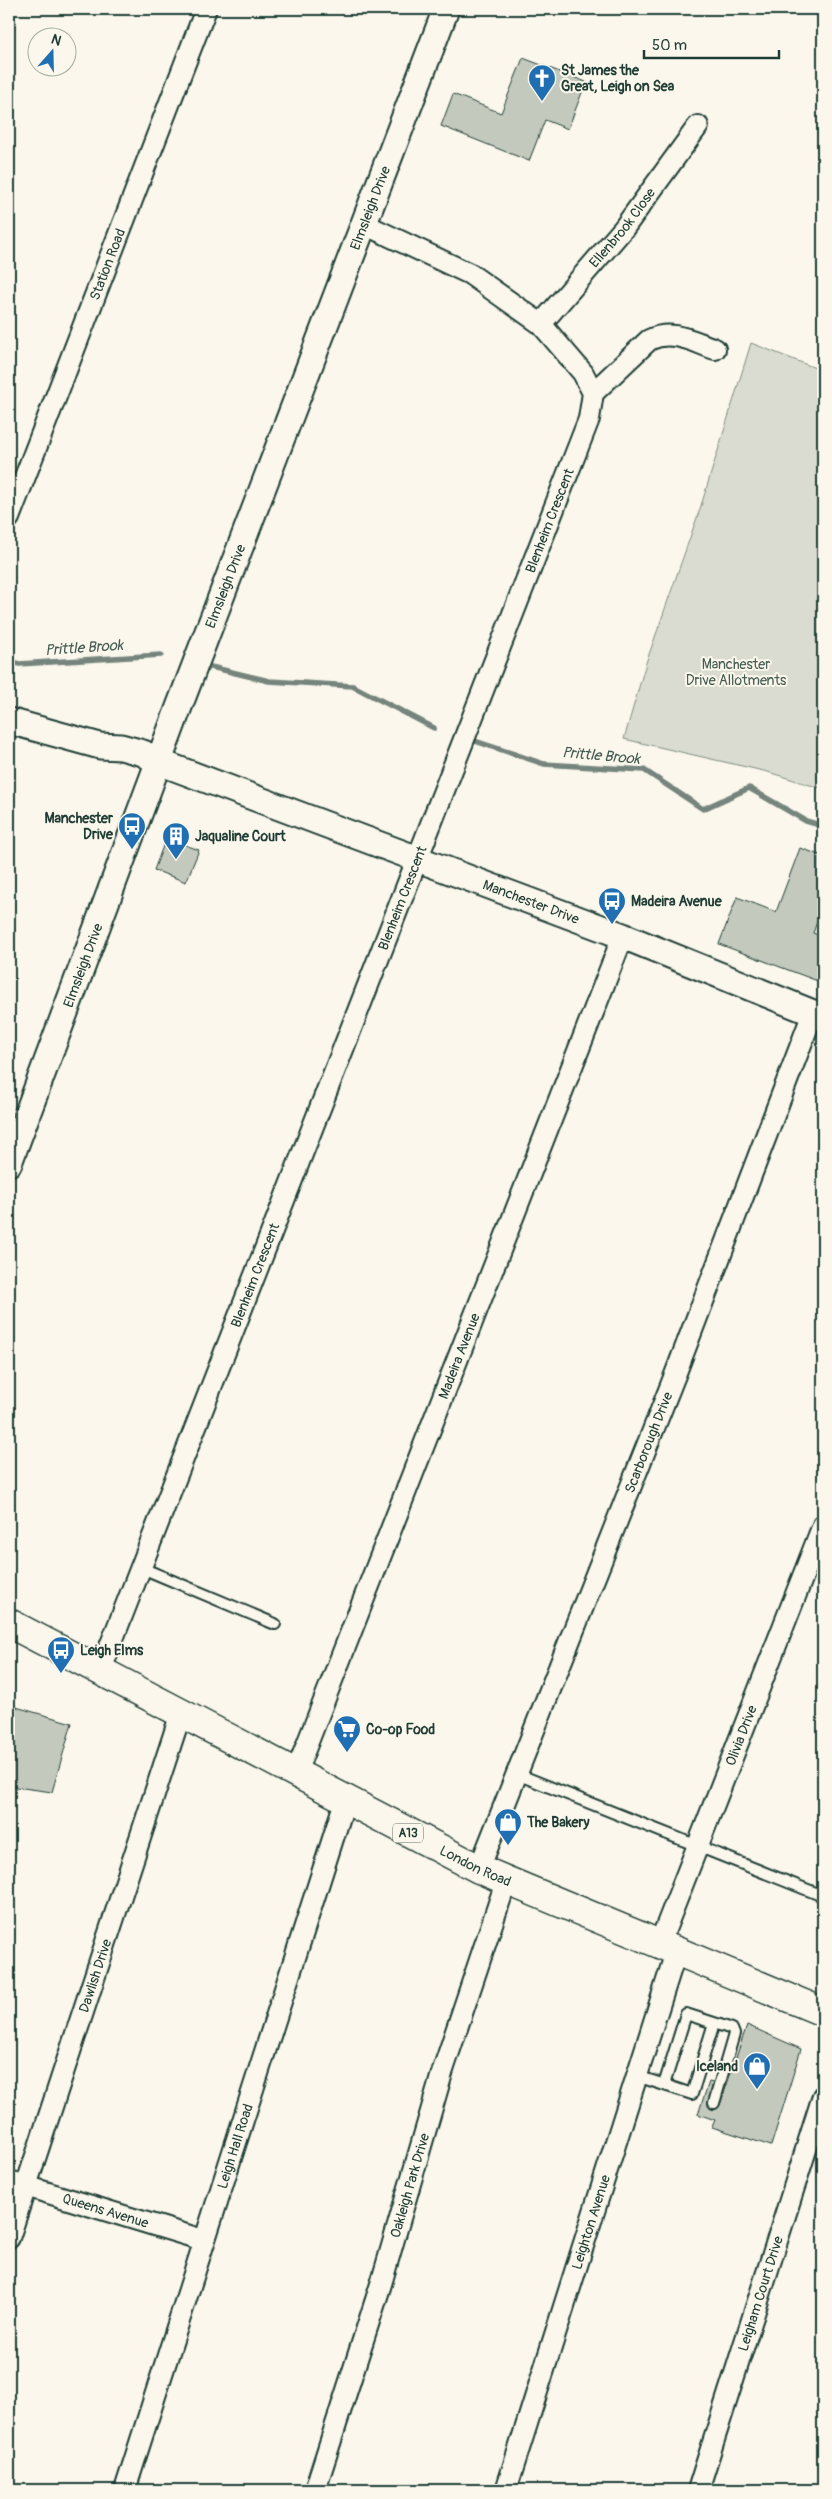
<svg xmlns="http://www.w3.org/2000/svg" width="832" height="2499" font-family="Pangolin,sans-serif">
<rect width="100%" height="100%" fill="#fbf7ec"/>
<filter id="ink" filterUnits="userSpaceOnUse"><feTurbulence type="fractalNoise" baseFrequency=".02" numOctaves="2"/><feDisplacementMap in="SourceGraphic" scale="10" xChannelSelector="R" yChannelSelector="G"/><feConvolveMatrix kernelMatrix="1 2 1 2 8 2 1 2 1" color-interpolation-filters="sRGB"/></filter>
<g filter="url(#ink)">
<path fill="#dbdcd1" stroke="#7d8c82" d="M 751,343 L 823,371 L 823,789 L 768,772 L 624,739 L 646,663 L 700,509 Z"/>
<g fill="none" stroke-linecap="round" stroke-linejoin="round">
<path stroke="#74847b" stroke-width="5.5" d="M 9,660 L 19,664 L 161,655
M 211,667 L 269,681 L 353,686 L 434,728
M 475,741 L 544,764 L 644,770 L 703,809 L 749,788 L 806,821 L 823,826"/>
</g>
<path fill="#c4c9be" stroke="#1f3d34" d="M 523,58 L 586,82 L 568,129 L 545,120 L 529,161 L 441,126 L 453,94 L 501,113 Z
M 166,838 L 199,850 L 186,882 L 154,870 Z
M 800,848 L 823,856 L 823,905 L 813,933 L 823,937 L 823,983 L 719,944 L 737,897 L 776,912 Z
M 9,1705 L 72,1723 L 52,1792 L 9,1786 Z
M 747,2025 L 801,2049 L 771,2146 L 712,2127 L 715,2120 L 698,2114 L 709,2082 L 713,2083 L 708,2105 L 713,2110 L 720,2105 Z"/>
<g fill="none" stroke-linecap="round" stroke-linejoin="round">
<g stroke="#1f3d34" stroke-width="14">
<path id="service" d="M 142,1568 L 275,1624
M 517,1774 L 823,1896
M 637,2076 L 692,2094 L 714,2023 L 686,2014 L 664,2085
M 714,2103 L 734,2034 L 732,2029 L 714,2023"/>
</g>
<g stroke="#1f3d34" stroke-width="24">
<g id="minor">
<path id="s1" d="M 541,324 L 624,228 L 698,126"/>
<path d="M 593,393 L 649,340 C 672,329 692,341 715,349"/>
<path id="s2" d="M 9,518 L 206,9"/>
<path id="s3" d="M 100,1672 L 589,419 L 593,393 L 583,373 L 541,324 L 470,274 L 364,224"/>
<path id="s4" d="M 295,1775 L 623,936"/>
<path id="s5" d="M 479,1869 L 675,1375 L 813,1013"/>
<path id="s6" d="M 659,1945 L 823,1525"/>
<path id="s7" d="M 9,2181 L 203,2240"/>
<path id="s8" d="M 9,2238 L 181,1713"/>
<path id="s9" d="M 125,2490 L 345,1801"/>
<path id="s10" d="M 315,2490 L 381,2284 L 443,2070 L 506,1882"/>
<path id="s11" d="M 506,2490 L 676,1952"/>
<path id="s12" d="M 698,2490 L 823,2096"/>
</g>
</g>
<g stroke="#1f3d34" stroke-width="29">
<g id="tertiary">
<path id="s13" d="M 9,721 L 100,746 L 121,747 L 143,753 L 159,762 L 623,936 L 823,1017"/>
<path id="s14" d="M 9,1163 L 179,707 L 446,9"/>
</g>
</g>
<g stroke="#1f3d34" stroke-width="31">
<g id="primary">
<path id="s15" d="M 9,1623 L 479,1869 L 823,2012"/>
</g>
</g>
<use href="#service" stroke="#fbf7ec" stroke-width="10"/>
<use href="#minor" stroke="#fbf7ec" stroke-width="20"/>
<use href="#tertiary" stroke="#fbf7ec" stroke-width="25"/>
<use href="#primary" stroke="#fbf7ec" stroke-width="28"/>
</g>
</g>
<defs>
<g id="church-pin" transform="scale(1.4375)"><path d="M0 17L-7.5 6A9.5 9.5 0 1 1 7.5 6Z" fill="#1f6fb2" stroke="#fbf7ec"/><path d="M-1.2-6h2.4v3.5h3.3v2.4h-3.3V6h-2.4V-.1h-3.3v-2.4h3.3Z" fill="#fff"/></g>
<g id="bus-pin" transform="scale(1.4375)"><path d="M0 17L-7.5 6A9.5 9.5 0 1 1 7.5 6Z" fill="#1f6fb2" stroke="#fbf7ec"/><path d="M-5-6H5V4H4V6H2V4H-2V6H-4V4H-5ZM-3.5-4V0h7V-4ZM-3.5 1.2v1.5H-2V1.2ZM2 1.2v1.5H3.5V1.2Z" fill="#fff"/></g>
<g id="building-pin" transform="scale(1.4375)"><path d="M0 17L-7.5 6A9.5 9.5 0 1 1 7.5 6Z" fill="#1f6fb2" stroke="#fbf7ec"/><path d="M-4-6H4V6H1V3H-1V6H-4ZM-2.5-4.3h1.7v1.8h-1.7ZM.8-4.3h1.7v1.8H.8ZM-2.5-1h1.7V.8h-1.7ZM.8-1h1.7V.8H.8Z" fill="#fff"/></g>
<g id="supermarket-pin" transform="scale(1.4375)"><path d="M0 17L-7.5 6A9.5 9.5 0 1 1 7.5 6Z" fill="#1f6fb2" stroke="#fbf7ec"/><path d="M-6-5.5h2.5l.6 2H6L4.5 2H-2.5L-4.4-4H-6ZM-1.5 3.2a1.3 1.3 0 1 0 .1 0ZM3 3.2a1.3 1.3 0 1 0 .1 0Z" fill="#fff"/></g>
<g id="shop-pin" transform="scale(1.4375)"><path d="M0 17L-7.5 6A9.5 9.5 0 1 1 7.5 6Z" fill="#1f6fb2" stroke="#fbf7ec"/><path d="M-5-2.5h2.3a2.7 3.5 0 0 1 5.4 0H5L5.5 6h-11ZM-1.5-2.5h3a1.5 2.3 0 0 0-3 0Z" fill="#fff"/></g>
</defs>
<g fill-rule="evenodd">
<use href="#church-pin" x="542" y="78"/>
<use href="#bus-pin" x="132" y="826"/>
<use href="#building-pin" x="176" y="836"/>
<use href="#bus-pin" x="612" y="901"/>
<use href="#bus-pin" x="61" y="1650"/>
<use href="#supermarket-pin" x="347" y="1729"/>
<use href="#shop-pin" x="508" y="1822"/>
<use href="#shop-pin" x="757" y="2066"/>
</g>
<g text-anchor="middle" dominant-baseline="central" stroke-width="4" stroke-linejoin="round" paint-order="stroke">
<rect fill="#fbf7ec" stroke="#61756b" stroke-width="1" x="393" y="1823.5" width="30" height="19" rx="4"/>
<g font-size="12" font-weight="bold" fill="#1f3d34">
<text x="408" y="1833">A13</text>
</g>
<g font-size="14" font-weight="bold" fill="#1f3d34" stroke="#fbf7ec" text-anchor="start">
<text x="561" y="70">St James the<tspan x="561" dy="16">Great, Leigh on Sea</tspan></text>
<text x="113" y="818" text-anchor="end">Manchester<tspan x="113" dy="16">Drive</tspan></text>
<text x="195" y="836">Jaqualine Court</text>
<text x="631" y="901">Madeira Avenue</text>
<text x="80" y="1650">Leigh Elms</text>
<text x="366" y="1729">Co-op Food</text>
<text x="527" y="1822">The Bakery</text>
<text x="738" y="2066" text-anchor="end">Iceland</text>
</g>
<g font-size="14" fill="#1f3d34" stroke="#fbf7ec">
<text stroke="none"><textPath href="#s14" startOffset="1021">Elmsleigh Drive</textPath></text>
<text stroke="none"><textPath href="#s1" startOffset="126">Ellenbrook Close</textPath></text>
<text stroke="none"><textPath href="#s2" startOffset="272">Station Road</textPath></text>
<text stroke="none"><textPath href="#s3" startOffset="1236">Blenheim Crescent</textPath></text>
<text stroke="none"><textPath href="#s14" startOffset="616">Elmsleigh Drive</textPath></text>
<text stroke="none"><textPath href="#s3" startOffset="831">Blenheim Crescent</textPath></text>
<text stroke="none"><textPath href="#s13" startOffset="554">Manchester Drive</textPath></text>
<text stroke="none"><textPath href="#s14" startOffset="211">Elmsleigh Drive</textPath></text>
<text stroke="none"><textPath href="#s3" startOffset="426">Blenheim Crescent</textPath></text>
<text stroke="none"><textPath href="#s4" startOffset="450">Madeira Avenue</textPath></text>
<text stroke="none"><textPath href="#s5" startOffset="459">Scarborough Drive</textPath></text>
<text stroke="none"><textPath href="#s6" startOffset="225">Olivia Drive</textPath></text>
<text stroke="none"><textPath href="#s15" startOffset="526">London Road</textPath></text>
<text stroke="none"><textPath href="#s8" startOffset="276">Dawlish Drive</textPath></text>
<text stroke="none"><textPath href="#s9" startOffset="361">Leigh Hall Road</textPath></text>
<text stroke="none"><textPath href="#s10" startOffset="319">Oakleigh Park Drive</textPath></text>
<text stroke="none"><textPath href="#s7" startOffset="101">Queens Avenue</textPath></text>
<text stroke="none"><textPath href="#s11" startOffset="281">Leighton Avenue</textPath></text>
<text stroke="none"><textPath href="#s12" startOffset="206">Leigham Court Drive</textPath></text>
</g>
<g font-size="14" fill="#455d53" stroke="#fbf7ec">
<text x="736" y="664">Manchester<tspan x="736" dy="16">Drive Allotments</tspan></text>
</g>
<g font-size="15" font-style="italic" fill="#425b52" stroke="#fbf7ec">
<text transform="translate(84 648) rotate(-4)">Prittle Brook</text>
<text transform="translate(601 756) rotate(5)">Prittle Brook</text>
</g>
</g>
<rect width="832" height="2499" fill="none" stroke="#fbf7ec" stroke-width="30"/>
<rect x="15" y="15" width="802" height="2469" fill="none" stroke="#1f3d34" stroke-width="2" filter="url(#ink)"/>
<g transform="translate(52 52) rotate(20)"><circle r="24" fill="#fbf7ec" stroke="#a3ada2"/>
<path d="M0-4L9 19L0 12L-9 19Z" fill="#1f6fb2"/>
<text y="-8" font-size="14" font-weight="bold" text-anchor="middle" fill="#1f3d34">N</text>
</g>
<path d="M644 50v8h135v-8" fill="none" stroke="#1f3d34" stroke-width="2.5"/>
<text x="652" y="50" font-size="15" fill="#1f3d34" stroke="#fbf7ec" stroke-width="4" paint-order="stroke">50 m</text>
</svg>
